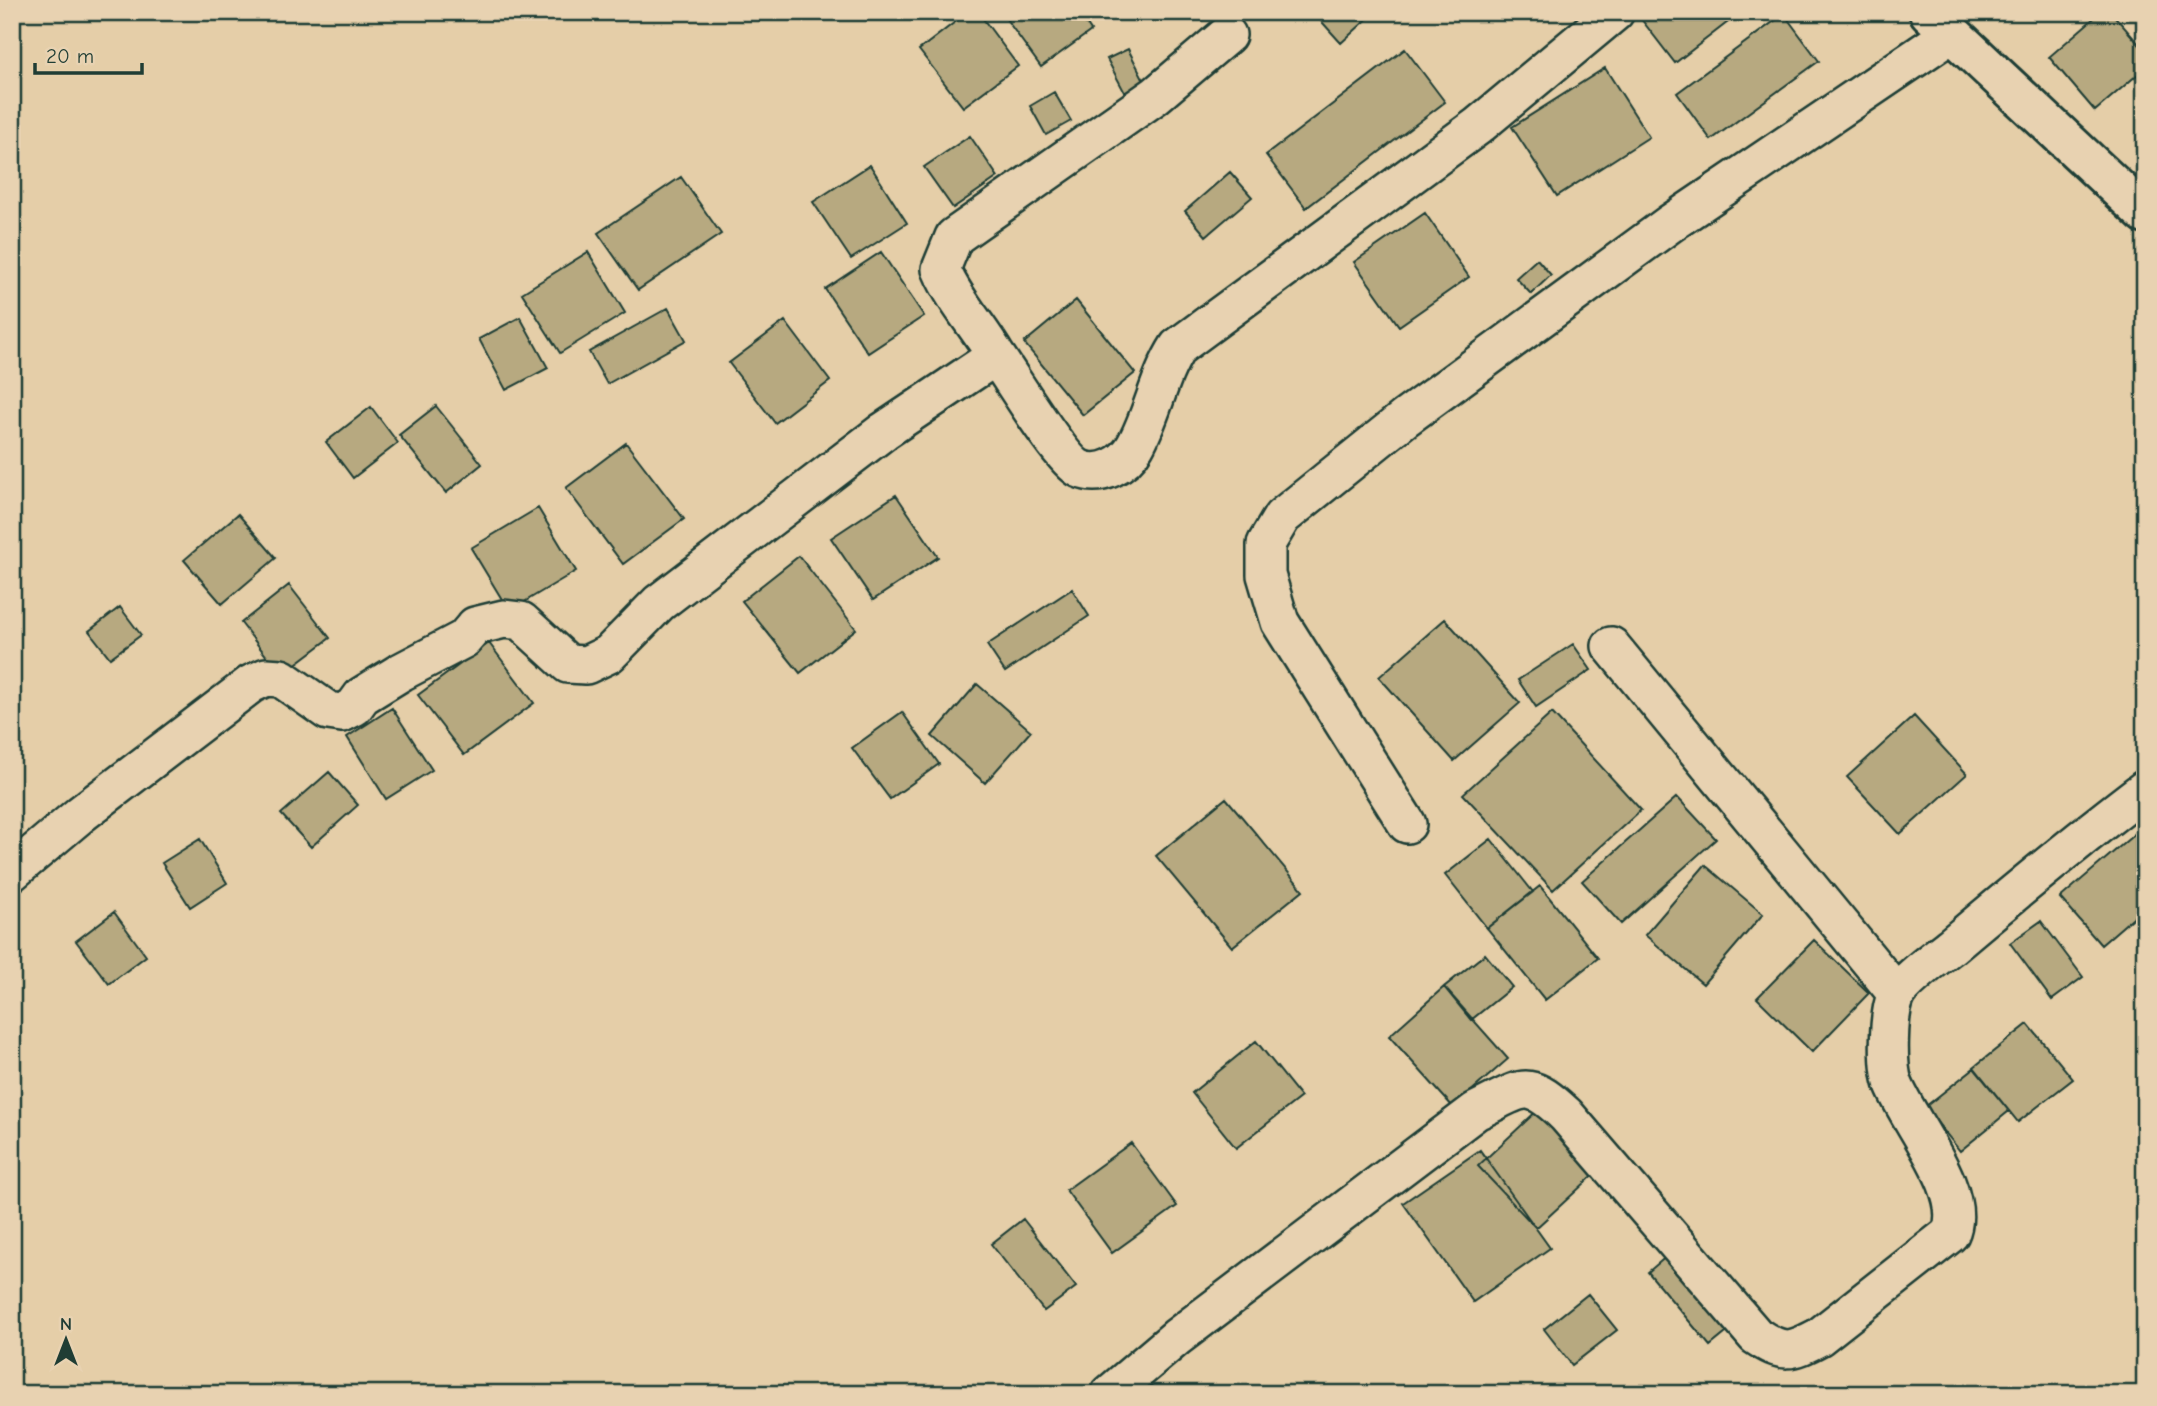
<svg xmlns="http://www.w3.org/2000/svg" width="2157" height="1406" font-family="'Comic Neue',sans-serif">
<rect width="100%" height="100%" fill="#e5cea8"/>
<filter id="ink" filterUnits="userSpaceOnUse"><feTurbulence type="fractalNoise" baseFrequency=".0143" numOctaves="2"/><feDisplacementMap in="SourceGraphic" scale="14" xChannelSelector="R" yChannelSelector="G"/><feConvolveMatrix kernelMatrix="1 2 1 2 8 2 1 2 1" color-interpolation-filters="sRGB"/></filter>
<g filter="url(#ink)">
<path fill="#b7a980" stroke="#1f3d34" stroke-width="2" d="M 968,12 L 978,12 L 1018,66 L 963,107 L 919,50 Z
M 1001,12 L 1078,12 L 1091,31 L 1041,67 Z
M 1313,12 L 1375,12 L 1341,43 Z
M 1642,12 L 1741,12 L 1675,63 L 1638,15 Z
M 2101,12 L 2111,12 L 2145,51 L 2145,68 L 2095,111 L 2049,57 Z
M 1784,14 L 1819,61 L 1711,140 L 1677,93 Z
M 1128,49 L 1145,82 L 1125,93 L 1107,59 Z
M 1405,49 L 1445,102 L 1306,208 L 1266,155 Z
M 1605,68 L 1649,137 L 1557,196 L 1512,127 Z
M 1054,92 L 1071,121 L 1046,135 L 1030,106 Z
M 970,136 L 998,177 L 953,208 L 924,167 Z
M 870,165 L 907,223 L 851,259 L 813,202 Z
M 1230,172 L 1252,197 L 1206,236 L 1185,211 Z
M 681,177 L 721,234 L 638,290 L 598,233 Z
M 1425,213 L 1469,277 L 1399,326 L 1354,262 Z
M 588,252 L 625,313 L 560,353 L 522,293 Z
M 881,252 L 924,316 L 868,353 L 825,289 Z
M 1537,259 L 1551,275 L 1531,294 L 1516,278 Z
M 1076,300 L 1135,373 L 1083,415 L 1024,343 Z
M 668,308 L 686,340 L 607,384 L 589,352 Z
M 520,317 L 548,368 L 506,390 L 479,339 Z
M 785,321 L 830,381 L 775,423 L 729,363 Z
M 436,406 L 482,464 L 446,493 L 399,435 Z
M 371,407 L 398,443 L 353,478 L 326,442 Z
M 626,443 L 684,519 L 623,564 L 566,488 Z
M 896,495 L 938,557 L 873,600 L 831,538 Z
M 538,508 L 576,571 L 509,611 L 471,548 Z
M 238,514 L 276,558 L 222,604 L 184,560 Z
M 799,556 L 856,629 L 800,673 L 742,601 Z
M 289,585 L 330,638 L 281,675 L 241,623 Z
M 1072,589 L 1089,616 L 1005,672 L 987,645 Z
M 120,607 L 141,635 L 110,658 L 89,631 Z
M 1445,619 L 1520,703 L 1454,761 L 1379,677 Z
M 489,643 L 534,703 L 464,755 L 418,695 Z
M 1573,644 L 1591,670 L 1536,707 L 1518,680 Z
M 977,684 L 1031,731 L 985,783 L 932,736 Z
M 392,708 L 432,770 L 386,799 L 347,737 Z
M 902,712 L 939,764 L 890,799 L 852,748 Z
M 1552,713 L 1641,810 L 1553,890 L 1463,794 Z
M 1914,716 L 1967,774 L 1900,834 L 1847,777 Z
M 329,772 L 358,805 L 311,847 L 281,814 Z
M 1677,797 L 1716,839 L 1621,924 L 1582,881 Z
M 1226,798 L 1303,890 L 1232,947 L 1156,856 Z
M 2145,825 L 2145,907 L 2101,945 L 2060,898 Z
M 200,839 L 227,883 L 190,907 L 162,863 Z
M 1491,839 L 1533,892 L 1487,928 L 1445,875 Z
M 1705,865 L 1763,914 L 1703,984 L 1645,935 Z
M 1540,886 L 1598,958 L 1545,1000 L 1487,928 Z
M 114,912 L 146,956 L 109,984 L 76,941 Z
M 2041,921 L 2083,977 L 2052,1000 L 2010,943 Z
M 1814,940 L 1869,993 L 1812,1052 L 1757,998 Z
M 1485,954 L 1512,987 L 1471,1020 L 1444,987 Z
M 1444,987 L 1508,1059 L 1453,1107 L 1389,1036 Z
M 2028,1024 L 2073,1079 L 2018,1122 L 1974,1067 Z
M 1256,1041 L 1301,1097 L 1236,1148 L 1192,1093 Z
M 1974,1068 L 2009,1111 L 1960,1151 L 1925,1107 Z
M 1541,1107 L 1599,1170 L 1536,1228 L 1478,1166 Z
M 1131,1143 L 1177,1206 L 1112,1253 L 1066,1190 Z
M 1480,1150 L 1550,1248 L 1473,1302 L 1403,1203 Z
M 1023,1219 L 1076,1287 L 1044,1311 L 991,1244 Z
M 1674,1250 L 1737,1324 L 1710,1346 L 1648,1272 Z
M 1588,1294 L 1617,1330 L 1572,1365 L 1544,1329 Z"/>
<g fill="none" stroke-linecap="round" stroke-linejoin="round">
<g stroke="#1f3d34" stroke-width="42">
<path id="street" d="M 996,356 C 979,327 954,300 941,269 L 954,237 L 1155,96 L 1227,35
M 1611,646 L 1897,994
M 1407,824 L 1280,622 L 1266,575 L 1266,544 L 1282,517 L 1405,418 L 1671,223 L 1952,33
M 12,872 L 81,814 L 251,684 L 266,677 L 281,678 L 328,711 L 342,713 L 354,707 L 362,696 L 401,672 L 464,639 L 475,626 L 504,619 L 521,621 L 568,664 L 586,665 L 609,654 L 659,603 L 884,431 L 996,356 C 1011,377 1061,460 1080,469 C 1101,478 1125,464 1135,446 C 1153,414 1158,378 1178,347 L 1478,126 L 1615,12
M 1110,1394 L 1177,1337 L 1476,1111 C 1523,1089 1525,1076 1566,1115 L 1756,1336 C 1783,1354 1791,1352 1819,1337 L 1950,1234 C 1969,1193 1910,1124 1894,1085 C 1887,1067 1888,1014 1896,996 C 1903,982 1938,956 1951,946 C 2015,892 2079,839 2145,789"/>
</g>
<g stroke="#1f3d34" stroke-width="44">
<path id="secondary" d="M 1929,12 L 2145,214"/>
</g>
<use href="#street" stroke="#e8d2b1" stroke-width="37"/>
<use href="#secondary" stroke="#e8d2b1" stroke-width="38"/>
</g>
</g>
<rect width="2157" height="1406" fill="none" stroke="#e8d2b1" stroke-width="42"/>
<rect x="21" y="21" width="2115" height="1364" fill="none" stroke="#1f3d34" stroke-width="2.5" filter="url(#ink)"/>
<g transform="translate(66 1340)" stroke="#e8d2b1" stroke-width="5" paint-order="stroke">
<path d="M0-5L12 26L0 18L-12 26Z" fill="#1f3d34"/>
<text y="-10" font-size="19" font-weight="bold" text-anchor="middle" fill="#1f3d34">N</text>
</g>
<path d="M35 63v10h107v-10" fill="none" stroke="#1f3d34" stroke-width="3.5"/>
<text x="46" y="63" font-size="21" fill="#1f3d34" stroke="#e8d2b1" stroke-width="5" paint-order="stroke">20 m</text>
</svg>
